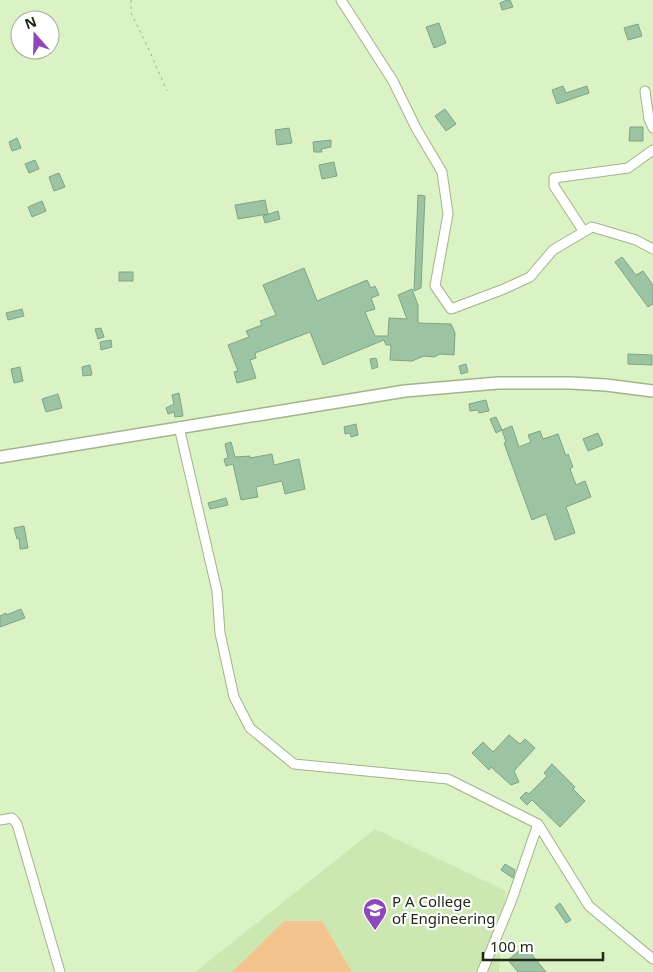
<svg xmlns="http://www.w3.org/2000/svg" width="653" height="972" font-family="'Noto Sans',sans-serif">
<rect width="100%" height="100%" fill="#dbf2c5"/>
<path fill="#cde7b3" d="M 375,829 L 506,891 L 499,972 L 195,972 Z"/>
<path fill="#f4c48f" d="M 284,921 L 322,921 L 352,972 L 232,972 Z"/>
<path fill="#9cc4a2" stroke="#7ea584" d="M 507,0 L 510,0 L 513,7 L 502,10 L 500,3 Z
M 439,23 L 446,43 L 434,48 L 426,27 Z
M 638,24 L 642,36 L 628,40 L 624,28 Z
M 563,86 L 566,93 L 587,86 L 589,93 L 557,104 L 552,90 Z
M 445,109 L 456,124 L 446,131 L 435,116 Z
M 630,127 L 643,127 L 643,141 L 629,141 Z
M 289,128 L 292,143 L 277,145 L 275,130 Z
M 17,138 L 21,148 L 12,151 L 9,142 Z
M 331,140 L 331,147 L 321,149 L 322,152 L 314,152 L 313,142 Z
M 35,160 L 39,169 L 29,173 L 25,164 Z
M 334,162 L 337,176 L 322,179 L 319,165 Z
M 59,173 L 65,187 L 54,191 L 49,177 Z
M 418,195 L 425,196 L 421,288 L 414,291 Z
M 265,200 L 268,214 L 238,219 L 235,205 Z
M 42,201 L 46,211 L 32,217 L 28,207 Z
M 278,211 L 280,219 L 265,223 L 263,216 Z
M 622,257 L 636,275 L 643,271 L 653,285 L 653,304 L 648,307 L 615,262 Z
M 304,268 L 317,301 L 367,280 L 371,288 L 375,286 L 379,295 L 371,298 L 375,309 L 365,312 L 375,336 L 388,336 L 389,318 L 407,319 L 398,295 L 412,289 L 418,305 L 418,323 L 451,324 L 455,333 L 454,355 L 440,354 L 434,357 L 424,356 L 412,361 L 390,360 L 391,345 L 386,345 L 384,340 L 323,365 L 310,332 L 255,353 L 256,358 L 250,360 L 256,378 L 237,383 L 234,372 L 238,371 L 228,345 L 249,337 L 246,331 L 262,325 L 260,321 L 276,315 L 263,285 Z
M 119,272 L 133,272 L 133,281 L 119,281 Z
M 22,309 L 24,316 L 8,320 L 6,313 Z
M 101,328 L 104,337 L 98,339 L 95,329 Z
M 111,340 L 112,347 L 101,350 L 100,342 Z
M 628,354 L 652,355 L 652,365 L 628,364 Z
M 376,358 L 378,367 L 372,369 L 370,359 Z
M 466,364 L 468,372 L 461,374 L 459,366 Z
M 90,365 L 92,375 L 83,376 L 82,367 Z
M 20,367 L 23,381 L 14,383 L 11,369 Z
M 179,393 L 183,416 L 175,417 L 174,412 L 168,414 L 166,408 L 174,404 L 172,395 Z
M 58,394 L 62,408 L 46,412 L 42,399 Z
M 486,400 L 489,411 L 479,413 L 478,410 L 470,411 L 469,404 Z
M 496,417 L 502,430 L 496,433 L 490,419 Z
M 356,424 L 358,435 L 351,437 L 350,433 L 345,434 L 344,427 Z
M 512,426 L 519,447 L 531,442 L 528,435 L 540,431 L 543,439 L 558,434 L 566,456 L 568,454 L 573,467 L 570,469 L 576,485 L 585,481 L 591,497 L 566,507 L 575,533 L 555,540 L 546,514 L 532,520 L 504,443 L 506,442 L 502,430 Z
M 598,433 L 603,445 L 588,451 L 583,439 Z
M 231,442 L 235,457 L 250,456 L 250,458 L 272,454 L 274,465 L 299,459 L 305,489 L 285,494 L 282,481 L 256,487 L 258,497 L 241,500 L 233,464 L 226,466 L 224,459 L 228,458 L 225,444 Z
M 226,498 L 228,505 L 210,509 L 208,503 Z
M 24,526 L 28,548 L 20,549 L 19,538 L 17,539 L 14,528 Z
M 21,609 L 25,618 L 0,627 L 0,616 L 6,613 L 6,615 Z
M 509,735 L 520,744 L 525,739 L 535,748 L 514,771 L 519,782 L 511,785 L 491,767 L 489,770 L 472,753 L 483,742 L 493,752 Z
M 552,764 L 575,787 L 573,789 L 585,801 L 560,827 L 532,800 L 527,805 L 520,798 L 526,792 L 529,794 L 547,776 L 544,773 Z
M 505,864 L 515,870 L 513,878 L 501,870 Z
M 560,903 L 571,920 L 566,923 L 555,907 Z
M 525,946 L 546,972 L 518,972 L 508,960 Z"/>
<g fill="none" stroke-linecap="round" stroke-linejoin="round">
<g stroke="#a0b58b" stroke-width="11">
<path id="minor" d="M 341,0 L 393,81 L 416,128 L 442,172 L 448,214 L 435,286 L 451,309 L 504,289 L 530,277 L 553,250 L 592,227 L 636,240 L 653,249
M 645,91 L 649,119 L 653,128
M 584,232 L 554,186 L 554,178 L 628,168 L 653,150
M 179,427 L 217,591 L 220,633 L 234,697 L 250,728 L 294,764 L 448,779 L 538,824 L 589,906 L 653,959
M 0,820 L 12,818 L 17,824 L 60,972
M 482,972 L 511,902 L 538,824"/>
</g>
<g stroke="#a0b58b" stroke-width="14">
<path id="major" d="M 0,457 L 405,391 L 498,383 L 571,383 L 606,385 L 653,391"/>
</g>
<path stroke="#9dae8b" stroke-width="1" stroke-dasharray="2.5 4" stroke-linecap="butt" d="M 131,0 L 131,13 L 146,43 L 167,91"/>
<use href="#minor" stroke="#fff" stroke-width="9"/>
<use href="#major" stroke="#fff" stroke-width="11"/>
</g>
<defs>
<g id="university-pin" transform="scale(1.25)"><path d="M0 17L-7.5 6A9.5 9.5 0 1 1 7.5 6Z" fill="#8e48bb" stroke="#fff"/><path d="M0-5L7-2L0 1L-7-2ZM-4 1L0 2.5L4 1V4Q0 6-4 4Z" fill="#fff"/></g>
</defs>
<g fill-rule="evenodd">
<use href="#university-pin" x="375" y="910"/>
</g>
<g text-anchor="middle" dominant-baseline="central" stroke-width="4.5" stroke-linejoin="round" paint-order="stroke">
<g font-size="15" fill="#202817" stroke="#fff" text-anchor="start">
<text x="392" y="901">P A College<tspan x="392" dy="17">of Engineering</tspan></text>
</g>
</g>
<g transform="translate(35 35) rotate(340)"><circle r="24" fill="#ffffff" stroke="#a6a9a2"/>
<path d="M0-4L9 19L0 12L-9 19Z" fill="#8e48bb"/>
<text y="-8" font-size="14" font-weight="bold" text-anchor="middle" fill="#202817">N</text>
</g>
<path d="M483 952v8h120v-8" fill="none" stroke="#202817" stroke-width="2.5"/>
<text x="490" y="952" font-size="15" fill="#202817" stroke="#ffffff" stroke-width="4" paint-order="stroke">100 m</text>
</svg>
